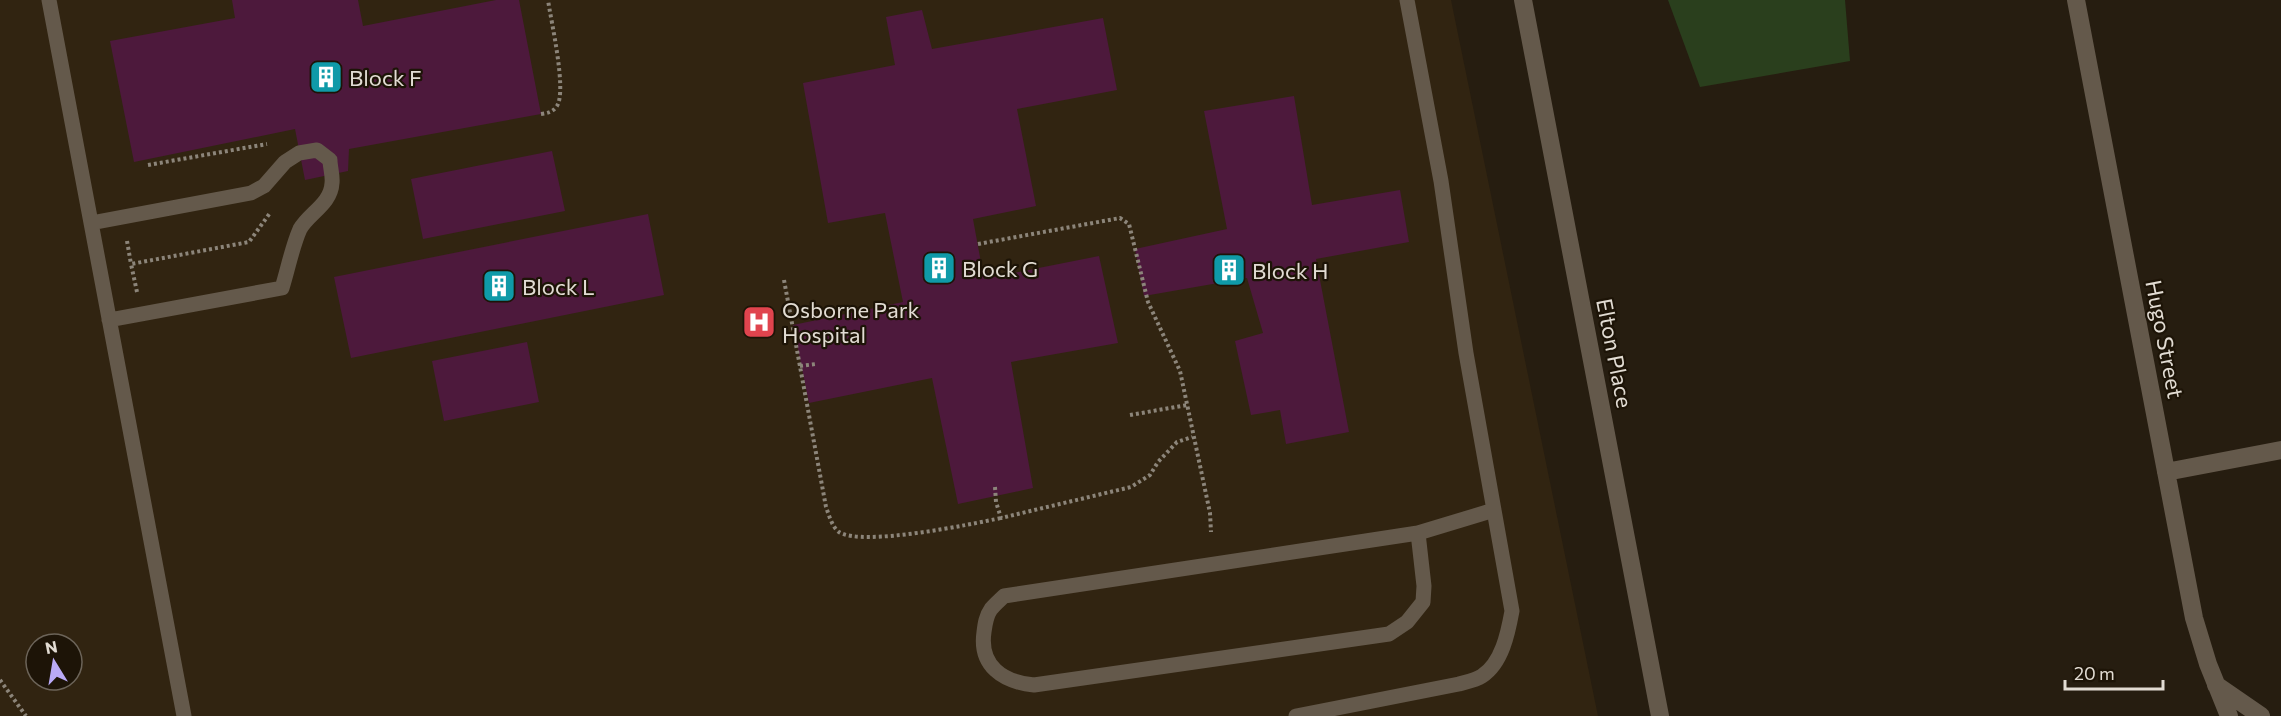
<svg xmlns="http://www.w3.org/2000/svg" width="2281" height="716" font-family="Commissioner,sans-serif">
<rect width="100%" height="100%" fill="#261d10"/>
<path fill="#312411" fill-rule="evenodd" d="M 0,0 L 1451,0 L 1598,716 L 0,716 ZM 36,644 L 72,644 L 72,680 L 36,680 Z"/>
<path fill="#2a3f1d" d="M 1668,0 L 1845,0 L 1850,61 L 1700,87 Z"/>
<path fill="#4d193c" d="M 232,0 L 358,0 L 363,26 L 496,0 L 519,0 L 541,114 L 349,149 L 348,171 L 305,180 L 295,129 L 134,162 L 110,41 L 235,18 Z
M 922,10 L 932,49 L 1103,18 L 1117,90 L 1017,109 L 1036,206 L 973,219 L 984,279 L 1099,256 L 1118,343 L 1011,362 L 1033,488 L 958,504 L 932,378 L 809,403 L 793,325 L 903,302 L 885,213 L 828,223 L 803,83 L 895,65 L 886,17 Z
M 1294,96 L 1312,205 L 1400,190 L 1409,242 L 1316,259 L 1349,432 L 1286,444 L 1280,410 L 1251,415 L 1235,341 L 1263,333 L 1247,278 L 1144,296 L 1135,249 L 1227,229 L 1204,111 Z
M 552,151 L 565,211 L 423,239 L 411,179 Z
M 648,214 L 664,295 L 351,358 L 334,277 Z
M 527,342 L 539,402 L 444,421 L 432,361 Z"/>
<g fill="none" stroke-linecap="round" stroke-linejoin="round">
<path stroke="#8c857a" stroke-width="4" stroke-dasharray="3 3" stroke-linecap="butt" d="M 541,114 C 548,113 553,112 557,106 C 567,90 551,21 548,0
M 148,165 L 267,144
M 127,241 L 131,264
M 978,244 L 1120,218 L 1129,224 L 1148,302 L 1180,371 L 1210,513 L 1211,532
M 784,280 L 826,507 C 829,515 832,527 839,532 C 862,547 972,524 1001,518
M 137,292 L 131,264 L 249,242 L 270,213
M 800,366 L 816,364
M 1130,415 L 1187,405
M 995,487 L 996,502 L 1001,518 L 1131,487 L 1150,475 L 1158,462 L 1177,442 L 1192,437
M 0,680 L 26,716"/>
<path stroke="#64594b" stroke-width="15" d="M 49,0 L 184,716
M 91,223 L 251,193 L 264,186 L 285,162 L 299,153 L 317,150 L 330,160 C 330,167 333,176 332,183 C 331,204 309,213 300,229 C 292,247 288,269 282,288 L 109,320
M 1418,533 L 1424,586 L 1423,602 L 1407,622 L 1389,634 L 1034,685 C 1003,682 979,666 984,632 C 985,624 986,616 991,609 C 995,604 1000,600 1004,596 L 1418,533 L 1494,510
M 1296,716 L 1459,684 C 1466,682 1476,680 1482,676 C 1502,663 1508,633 1512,611 L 1466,353 L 1441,181 L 1407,0"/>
<path stroke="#64594b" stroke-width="18" d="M 1523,0 L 1660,716
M 2076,0 L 2194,618 L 2208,664 L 2229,716
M 2166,472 L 2281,450
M 2216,685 L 2261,716"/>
</g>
<defs>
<g id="building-square" transform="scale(1.725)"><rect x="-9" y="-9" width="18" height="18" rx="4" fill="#0f9aa8" stroke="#1d1407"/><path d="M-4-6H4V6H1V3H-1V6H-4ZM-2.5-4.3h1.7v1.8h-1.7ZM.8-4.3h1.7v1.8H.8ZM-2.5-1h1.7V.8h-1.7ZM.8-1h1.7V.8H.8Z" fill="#fff"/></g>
<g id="hospital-square" transform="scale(1.725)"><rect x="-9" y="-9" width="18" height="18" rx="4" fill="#e0444e" stroke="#1d1407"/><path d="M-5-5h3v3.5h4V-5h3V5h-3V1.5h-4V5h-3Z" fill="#fff"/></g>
</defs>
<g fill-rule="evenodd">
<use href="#building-square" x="326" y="77"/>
<use href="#building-square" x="939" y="268"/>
<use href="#building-square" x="1229" y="270"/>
<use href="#building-square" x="499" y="286"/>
<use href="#hospital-square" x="759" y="322"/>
</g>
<g text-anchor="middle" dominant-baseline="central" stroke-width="4.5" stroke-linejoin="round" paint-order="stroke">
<g font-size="22" fill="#e2dcd3" stroke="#1d1407" text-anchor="start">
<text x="349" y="77">Block F</text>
<text x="962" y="268">Block G</text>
<text x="1252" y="270">Block H</text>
<text x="522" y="286">Block L</text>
<text x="782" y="309">Osborne Park<tspan x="782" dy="25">Hospital</tspan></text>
</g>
<g font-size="22" fill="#e2dcd3" stroke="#1d1407">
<text transform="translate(2165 339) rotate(79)">Hugo Street</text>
<text transform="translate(1615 353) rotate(79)">Elton Place</text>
</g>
</g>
<g transform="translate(54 662) rotate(349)"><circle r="28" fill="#1d1407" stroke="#6c6459" stroke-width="1.5"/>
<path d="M0-4.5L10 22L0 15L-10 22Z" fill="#baaaf7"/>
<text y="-9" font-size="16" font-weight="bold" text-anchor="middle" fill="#e2dcd3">N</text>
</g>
<path d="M2065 680v9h98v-9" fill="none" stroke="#e2dcd3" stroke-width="3"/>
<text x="2074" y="680" font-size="18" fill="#e2dcd3" stroke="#1d1407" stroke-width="4.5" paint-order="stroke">20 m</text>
</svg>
